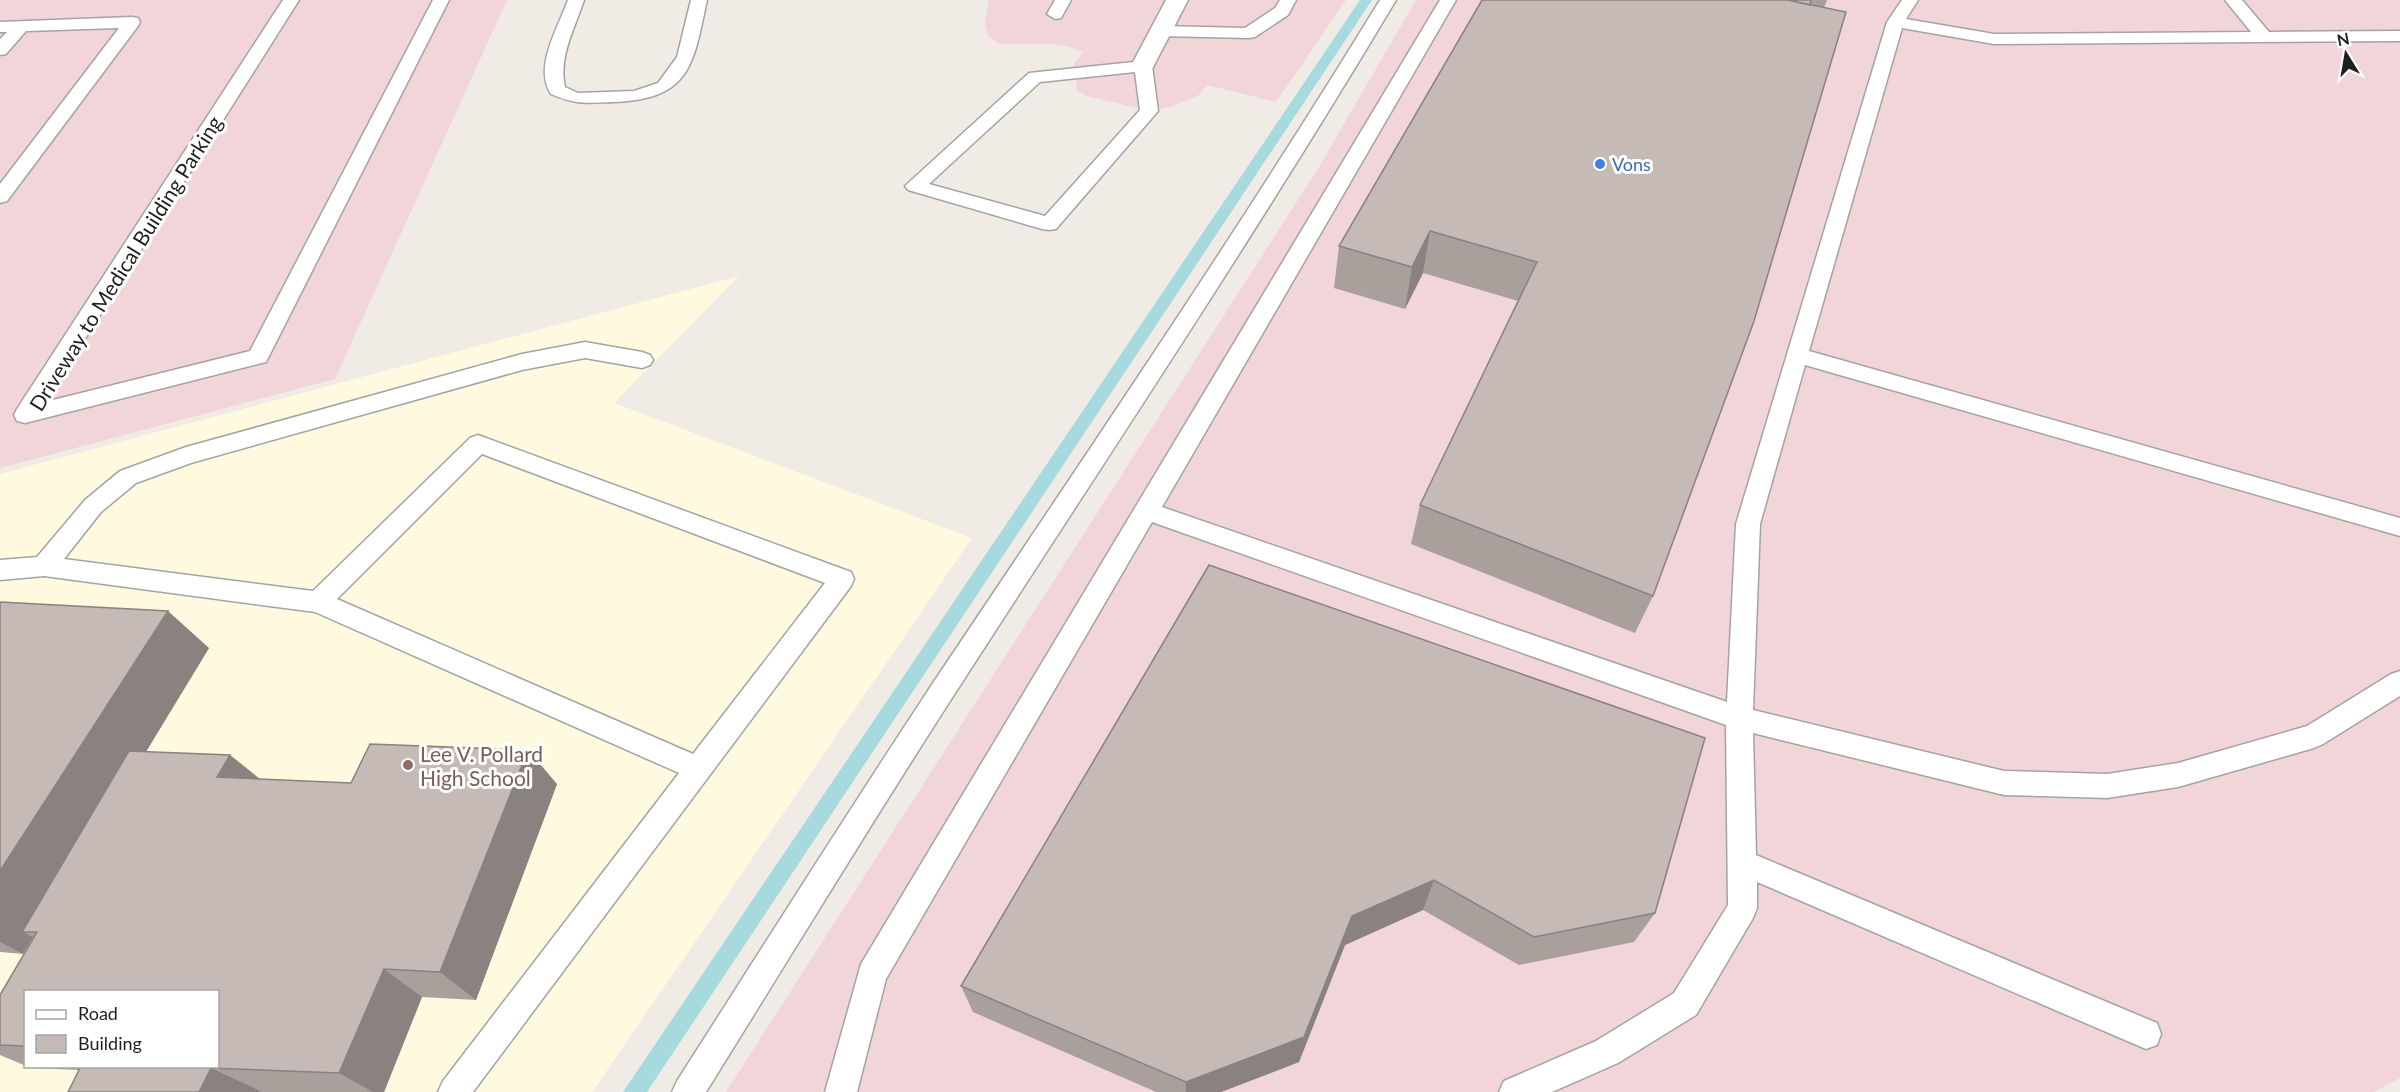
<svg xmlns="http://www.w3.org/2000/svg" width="2400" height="1092" font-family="Lato,sans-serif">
<rect width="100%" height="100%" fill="#f0ebe5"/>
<path fill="#f1d5d8" d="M 0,0 L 507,0 L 335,379 L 0,468 Z
M 989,0 L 1346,0 L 1276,102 L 1207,85 L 1199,95 L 1173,106 L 1149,111 L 1087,96 L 1077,90 L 1074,64 L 1083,52 L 1067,46 L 1051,44 L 1000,44 L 988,36 L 985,23 Z
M 1416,0 L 2400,0 L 2400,1078 L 2374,1092 L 726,1092 L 1319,167 Z"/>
<path fill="#fffadf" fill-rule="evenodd" d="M 739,276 L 614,403 L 972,538 L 592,1092 L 0,1092 L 0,474 ZM 26,992 L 218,992 L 218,1066 L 26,1066 Z"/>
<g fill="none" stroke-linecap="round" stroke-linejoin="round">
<path fill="#a6dade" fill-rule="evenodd" d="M 1360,0 L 1372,0 L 647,1092 L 623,1092 Z"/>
<g stroke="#a3a3a3" stroke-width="3">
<path id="lane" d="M 283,0 L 299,0 L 45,402 L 250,351 L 433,0 L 449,0 L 266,362 L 25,423 L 17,421 L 14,415 L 17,409 Z
M 568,0 L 584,0 C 575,28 558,57 565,87 L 578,93 L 634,91 L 658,83 L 677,57 L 691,0 L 707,0 C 693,65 691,99 614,102 C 587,103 576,105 551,94 C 533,67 559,26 568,0 Z
M 1055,0 L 1071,0 L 1061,18 L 1055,19 L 1047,14 Z
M 1280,0 L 1296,0 L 1288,15 L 1255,37 L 1249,38 L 1161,36 L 1155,35 L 1153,31 L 1155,27 L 1161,26 L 1245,28 L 1275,8 Z
M 1380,0 L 1396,0 C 1254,238 1100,468 950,701 C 867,830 787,962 706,1092 L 672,1092 L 677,1081 C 762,948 846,815 933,683 C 1084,457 1238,232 1380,0 Z
M 1440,0 L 1456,0 L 1162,507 L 1727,702 L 1736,524 L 1887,22 L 1902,0 L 1918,0 L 1906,19 L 1994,34 L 2251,32 L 2225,0 L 2242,0 L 2269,32 L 2400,31 L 2400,41 L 1994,44 L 1902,28 L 1809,351 L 2400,518 L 2400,536 L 1805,365 L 1760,524 L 1753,710 L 2004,771 L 2107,774 L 2178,763 L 2307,726 L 2391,674 L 2400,671 L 2400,696 L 2323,744 L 2314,748 L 2178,787 L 2107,798 L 2004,795 L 1753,733 L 1756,855 L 2157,1023 L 2161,1034 L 2157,1045 L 2146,1049 L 1757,882 L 1757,908 L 1753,918 L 1696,1015 L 1618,1063 L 1552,1092 L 1499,1092 L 1504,1081 L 1596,1041 L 1674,993 L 1728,905 L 1726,725 L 1152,522 L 886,979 L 857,1092 L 825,1092 L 861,964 Z
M 132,17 L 138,18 L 140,22 L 138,26 L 7,201 L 0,203 L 0,184 L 119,28 L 26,31 L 6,54 L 0,55 L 0,39 L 7,32 L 0,32 L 0,22 Z
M 1143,61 L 1149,62 L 1152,66 L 1158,111 L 1056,229 L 1049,230 L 1042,229 L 908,190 L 905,186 L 1029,73 ZM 1135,72 L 1140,110 L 1045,216 L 929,184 L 1040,82 Z
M 585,342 L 642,352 L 650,355 L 653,360 L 650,365 L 642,368 L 585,358 L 522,370 L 191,463 L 136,483 L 101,512 L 64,559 L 313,591 L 470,438 L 478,435 L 851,572 L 854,579 L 851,586 L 473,1092 L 438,1092 L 443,1081 L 679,773 L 315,612 L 44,576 L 0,580 L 0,560 L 37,557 L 85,500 L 120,471 L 186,447 L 522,354 ZM 482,454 L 825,583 L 693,754 L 337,599 Z"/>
</g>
<g stroke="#a3a3a3" stroke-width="3">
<path id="street" d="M 1166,0 L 1188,0 L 1151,71 L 1143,73 L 1135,71 L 1131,66 Z"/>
</g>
<use href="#lane" fill="#fff" fill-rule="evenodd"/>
<use href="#street" fill="#fff" fill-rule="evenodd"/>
</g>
<path fill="#a9a09c" d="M 1482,0 L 1827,0 L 1824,8 L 1653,596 L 1635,633 L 1411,544 L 1420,505 L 1518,301 L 1423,273 L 1405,309 L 1334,288 L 1339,246 Z
M 1209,565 L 1655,913 L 1634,942 L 1519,965 L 1423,910 L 1345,945 L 1299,1062 L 1221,1092 L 1156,1092 L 973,1012 L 961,986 Z
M 0,602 L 209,648 L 146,752 L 230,755 L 260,779 L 351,783 L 557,784 L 476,1000 L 422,997 L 384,1092 L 68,1092 L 79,1070 L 31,1068 L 27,1066 L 218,1066 L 26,992 L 26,1066 L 0,1055 L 0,995 L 33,938 L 33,937 L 23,954 L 0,952 Z"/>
<path fill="#8a827f" d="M 1430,231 L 1423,273 L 1405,309 L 1412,267 Z
M 168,611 L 209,648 L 36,932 L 22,932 L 33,937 L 23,954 L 0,942 L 0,871 Z
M 528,750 L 557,784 L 476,1000 L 440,972 Z
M 230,755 L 272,789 L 217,777 Z
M 1434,880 L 1423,910 L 1345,945 L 1299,1062 L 1221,1092 L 1186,1092 L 1186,1082 L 1352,916 Z
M 384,969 L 422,997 L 384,1092 L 373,1092 L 339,1073 Z
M 211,1068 L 260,1091 L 259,1092 L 199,1092 Z"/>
<path fill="#c5bab5" stroke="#8a827f" stroke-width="1.5" d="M 1482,0 L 1788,0 L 1846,12 L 1754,321 L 1653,596 L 1420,505 L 1537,262 L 1430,231 L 1412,267 L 1339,246 Z
M 1788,0 L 1811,0 L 1810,5 Z
M 1209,565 L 1705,738 L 1655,913 L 1534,937 L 1434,880 L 1352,916 L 1304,1037 L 1186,1082 L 961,986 Z
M 0,602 L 168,611 L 0,871 Z
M 370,744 L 528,750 L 440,972 L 384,969 L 339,1073 L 211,1068 L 199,1092 L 68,1092 L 81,1066 L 218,1066 L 218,992 L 26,992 L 26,1046 L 0,1045 L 0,995 L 37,932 L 22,932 L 129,751 L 230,755 L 217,777 L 351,783 Z"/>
<circle fill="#3f7fe0" stroke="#fff" stroke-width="2" cx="1600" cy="164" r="6"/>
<circle fill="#8d6e63" stroke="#fff" stroke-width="2" cx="408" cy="765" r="6"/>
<g text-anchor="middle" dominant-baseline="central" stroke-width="6" stroke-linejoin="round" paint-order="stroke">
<g font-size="18" fill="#366cbe" stroke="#fff" text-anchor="start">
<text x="1612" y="164">Vons</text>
</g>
<g font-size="21" fill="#1f1f1f" stroke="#fff">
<text transform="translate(125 263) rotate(-58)">Driveway to Medical Building Parking</text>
</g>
<g font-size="21" fill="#785e54" stroke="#fff" text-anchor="start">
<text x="420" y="753">Lee V. Pollard<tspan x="420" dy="24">High School</tspan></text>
</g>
</g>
<rect x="24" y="990" width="195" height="78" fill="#ffffff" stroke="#a5a5a5" stroke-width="1.5"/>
<rect x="36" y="1010" width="30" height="9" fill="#ffffff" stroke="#a5a5a5" stroke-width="1.5"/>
<text x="78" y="1020" font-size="18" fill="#1f1f1f">Road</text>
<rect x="36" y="1035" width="30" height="18" fill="#c5bab5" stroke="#a5a5a5" stroke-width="1.5"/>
<text x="78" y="1050" font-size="18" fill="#1f1f1f">Building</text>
<g transform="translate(2346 54) rotate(349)" stroke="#ffffff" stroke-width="4.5" paint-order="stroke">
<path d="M0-4.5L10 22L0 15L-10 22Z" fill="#1f1f1f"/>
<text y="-9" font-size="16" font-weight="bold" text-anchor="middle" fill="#1f1f1f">N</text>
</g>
</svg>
